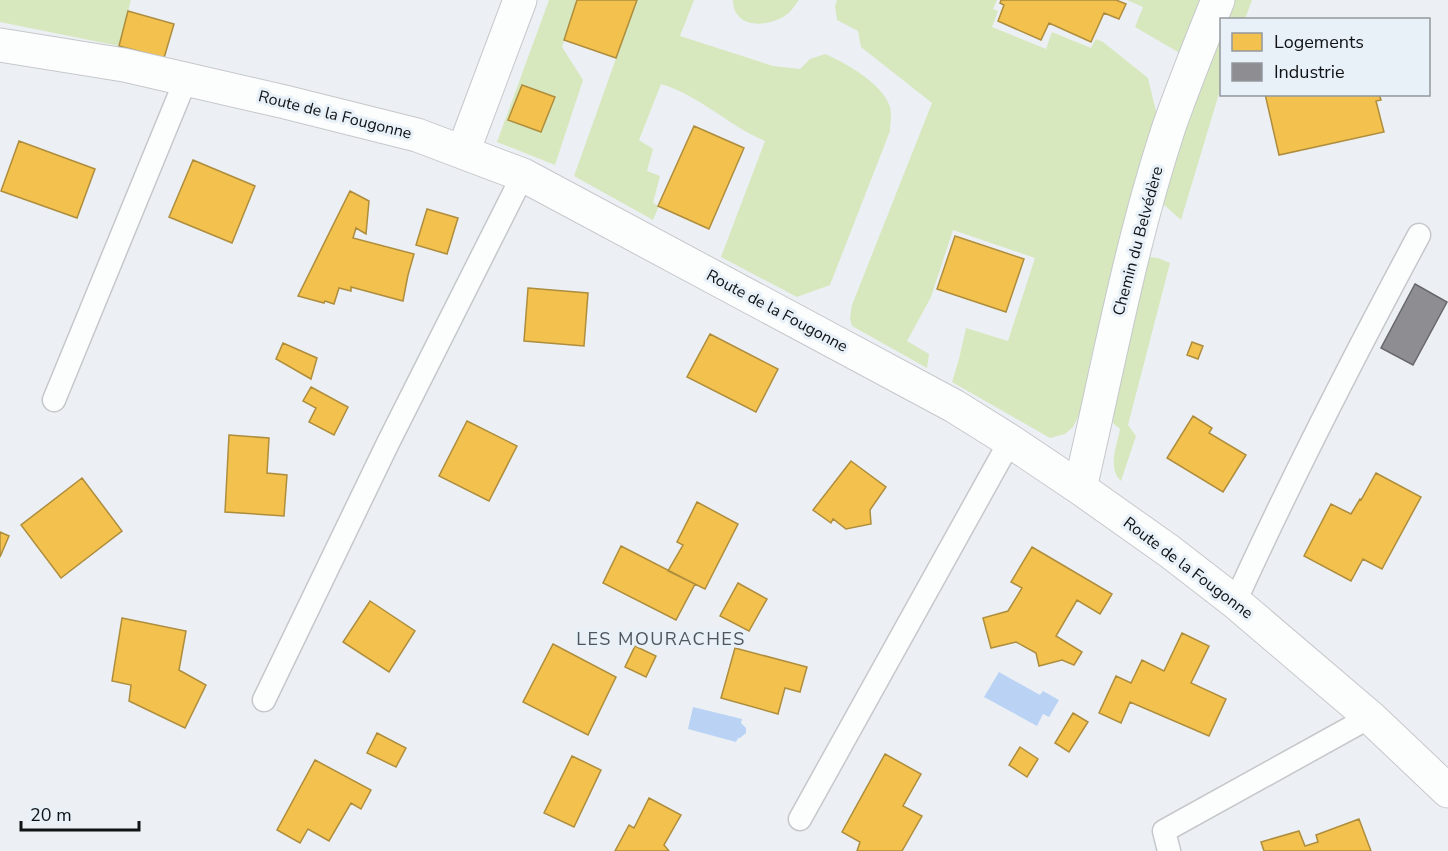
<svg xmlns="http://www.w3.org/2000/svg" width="1448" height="851" font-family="'Nunito Sans',sans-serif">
<rect width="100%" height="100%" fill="#ecf0f4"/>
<path fill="#d7e7be" d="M 0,0 L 131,0 L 119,46 L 0,22 Z
M 549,0 L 577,0 L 562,47 L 583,80 L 555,165 L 497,142 Z
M 637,0 L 694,0 L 680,36 L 773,66 L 800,69 L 810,59 L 825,54 C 846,63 883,84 890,107 C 892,114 890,124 890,131 L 830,285 L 797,297 L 721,257 L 765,141 C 729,126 699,95 661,84 L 639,140 L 653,149 L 647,171 L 660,176 L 653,203 L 659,206 L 653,220 L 574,176 Z
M 733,0 L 799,0 C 795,5 791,12 786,15 C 768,28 733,29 733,0 Z
M 837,0 L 997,0 L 993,9 L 998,11 L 992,27 L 1046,49 L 1052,32 L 1091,48 L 1096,39 L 1103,42 L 1148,78 L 1158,120 L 1123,237 L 1092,353 L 1080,413 L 1073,427 L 1065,434 L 1050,438 L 952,382 L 959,359 L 966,328 L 1008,341 L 1035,258 L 953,230 L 931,297 L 907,341 L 929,354 L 927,368 L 852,326 L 850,318 L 852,305 L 932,103 L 861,47 L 858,31 L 837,20 L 835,6 Z
M 1127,0 L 1207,0 L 1185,56 L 1135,27 L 1143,7 Z
M 1231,0 L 1252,0 L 1245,19 L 1223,20 Z
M 1221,24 L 1221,87 L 1181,220 L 1161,202 L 1202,77 Z
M 1150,257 L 1158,258 L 1170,263 L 1128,425 L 1136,436 L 1121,481 C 1107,468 1117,446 1120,429 L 1113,423 L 1120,356 L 1144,262 Z"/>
<path fill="#bad3f5" d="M 999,672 L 1040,695 L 1043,691 L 1059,700 L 1049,717 L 1043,714 L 1037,726 L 984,697 Z
M 693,707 L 742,719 L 741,723 L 746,728 L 746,733 L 740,738 L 738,738 L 736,742 L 688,729 Z"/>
<path fill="#f2c14e" stroke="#ae8d3d" stroke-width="1.5" d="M 577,0 L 637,0 L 616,58 L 564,40 Z
M 1001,0 L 1116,0 L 1126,4 L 1119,19 L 1104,13 L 1091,42 L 1049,23 L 1041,40 L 998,21 L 1004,5 L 1000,3 Z
M 128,11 L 174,24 L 164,58 L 119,46 Z
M 522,85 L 555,97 L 541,132 L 508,120 Z
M 1265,94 L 1379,94 L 1381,100 L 1376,101 L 1384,132 L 1279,155 Z
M 694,126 L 744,148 L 709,229 L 658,206 Z
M 19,141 L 95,169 L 77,218 L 1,191 Z
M 193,160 L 255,186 L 232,243 L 169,217 Z
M 350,191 L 369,201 L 366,234 L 356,228 L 353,238 L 414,254 L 408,275 L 403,301 L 351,287 L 351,291 L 339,288 L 334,304 L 325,301 L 324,303 L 298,296 Z
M 427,209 L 458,218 L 447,254 L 416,245 Z
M 955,236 L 1024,259 L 1006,312 L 937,289 Z
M 528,288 L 588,293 L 584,346 L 524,341 Z
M 710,334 L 778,369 L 756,412 L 687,377 Z
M 1192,342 L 1203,346 L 1198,359 L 1187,355 Z
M 283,343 L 317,358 L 311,379 L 276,359 Z
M 311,387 L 348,407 L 334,435 L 309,422 L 316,408 L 303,401 Z
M 1193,416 L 1212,428 L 1209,433 L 1246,455 L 1223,492 L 1167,458 Z
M 467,421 L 517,446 L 489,501 L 439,476 Z
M 229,435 L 269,438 L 267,473 L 287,475 L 284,516 L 225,512 Z
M 851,461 L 886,487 L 870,510 L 871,524 L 846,529 L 833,519 L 831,523 L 813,510 Z
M 1376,473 L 1421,497 L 1382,569 L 1363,559 L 1351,581 L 1304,556 L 1331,504 L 1351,514 L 1360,499 L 1361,500 Z
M 82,478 L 122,531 L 61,578 L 21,525 Z
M 697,502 L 738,524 L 705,589 L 668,571 L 683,545 L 677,542 Z
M 0,532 L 9,536 L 0,557 Z
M 621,546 L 695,584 L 676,620 L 603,583 Z
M 1032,547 L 1112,594 L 1100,614 L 1077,600 L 1056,636 L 1082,652 L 1074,665 L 1062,660 L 1039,666 L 1036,653 L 1016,642 L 991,648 L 983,618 L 1008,611 L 1022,588 L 1011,582 Z
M 738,583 L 767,599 L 749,631 L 720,616 Z
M 370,601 L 415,631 L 389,672 L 343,642 Z
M 122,618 L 186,631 L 179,670 L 206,685 L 185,728 L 129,701 L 131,685 L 112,681 Z
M 1182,633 L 1209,646 L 1191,683 L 1226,699 L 1209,736 L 1130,702 L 1121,723 L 1099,713 L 1116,676 L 1131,683 L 1142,660 L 1164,671 Z
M 553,644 L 616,677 L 588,735 L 523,702 Z
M 635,646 L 656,656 L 646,677 L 625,667 Z
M 735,648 L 807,667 L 800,692 L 785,688 L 778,714 L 721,698 Z
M 1073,713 L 1088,722 L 1069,752 L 1055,743 Z
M 377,733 L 406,748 L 396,767 L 367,753 Z
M 1020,747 L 1038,759 L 1027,777 L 1009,765 Z
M 885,754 L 921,774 L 903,806 L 922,816 L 902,851 L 857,851 L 860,842 L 842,832 Z
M 572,756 L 601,770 L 574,827 L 544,813 Z
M 315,760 L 371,790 L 361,809 L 351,803 L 329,841 L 308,829 L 300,843 L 277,830 Z
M 649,798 L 681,815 L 664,845 L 669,851 L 615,851 L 629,825 L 634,828 Z
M 1359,819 L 1371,851 L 1264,851 L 1261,842 L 1299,831 L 1305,846 L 1318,842 L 1316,835 Z"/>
<path fill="#8d8d92" stroke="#68686c" stroke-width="1.5" d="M 1415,284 L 1447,302 L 1413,365 L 1381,348 Z"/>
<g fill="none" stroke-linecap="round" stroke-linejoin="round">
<g stroke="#c5c8cb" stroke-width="25">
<path id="lane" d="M 54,400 L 186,79
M 1235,602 C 1292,477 1354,356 1419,235
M 264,700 L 388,443 L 523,175
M 800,819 L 1010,441
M 1169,851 L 1164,831 L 1370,717"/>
</g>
<g stroke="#c5c8cb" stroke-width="35">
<path id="street" d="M 0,45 L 124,65 L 285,102 L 417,135 L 523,175 L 954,406 L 1010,441 L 1080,488 L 1169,551 L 1235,602 L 1370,717 L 1448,791
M 463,152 L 520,0
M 1080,488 C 1108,368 1130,245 1169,127 C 1184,84 1201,42 1218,0"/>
</g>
<use href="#lane" stroke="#fcfdfd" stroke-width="22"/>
<use href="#street" stroke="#fcfdfd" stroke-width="33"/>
</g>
<g text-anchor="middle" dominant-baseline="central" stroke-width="6" stroke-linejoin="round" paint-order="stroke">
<g font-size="16" fill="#101315" stroke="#e8f0f8">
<text transform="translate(335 115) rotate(14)">Route de la Fougonne</text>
<text transform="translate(1138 241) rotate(-75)">Chemin du Belvédère</text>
<text transform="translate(777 311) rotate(28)">Route de la Fougonne</text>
<text transform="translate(1188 568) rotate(37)">Route de la Fougonne</text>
</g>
<g font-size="18" letter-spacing="1.5" fill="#4e555b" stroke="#e8f0f8">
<text x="661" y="639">LES MOURACHES</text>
</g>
</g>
<rect x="1220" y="18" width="210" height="78" fill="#e8f0f8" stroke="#92989d" stroke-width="1.5"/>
<rect x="1232" y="33" width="30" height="18" fill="#f2c14e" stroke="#92989d" stroke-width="1.5"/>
<text x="1274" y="48" font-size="18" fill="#101315">Logements</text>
<rect x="1232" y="63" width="30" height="18" fill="#8d8d92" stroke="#92989d" stroke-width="1.5"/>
<text x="1274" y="78" font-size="18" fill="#101315">Industrie</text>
<path d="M21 821v9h118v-9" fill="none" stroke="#101315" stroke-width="3"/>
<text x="30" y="821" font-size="18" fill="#101315" stroke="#e8f0f8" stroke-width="4.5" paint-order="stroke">20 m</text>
</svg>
